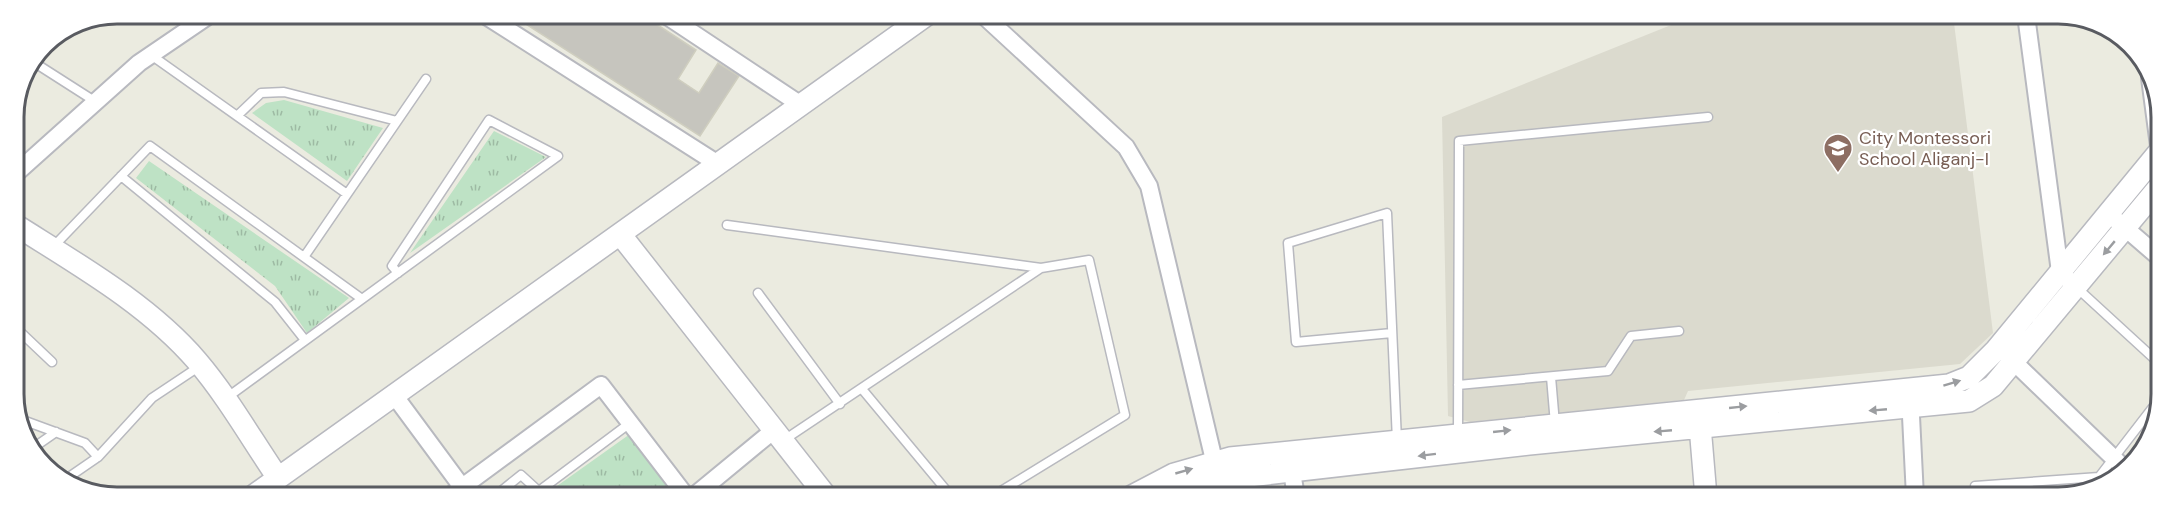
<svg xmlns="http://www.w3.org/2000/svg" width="2175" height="511" font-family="'DM Sans',sans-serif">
<defs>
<pattern id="grass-tufts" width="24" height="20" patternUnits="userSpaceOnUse" patternTransform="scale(1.5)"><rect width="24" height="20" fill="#bee2c5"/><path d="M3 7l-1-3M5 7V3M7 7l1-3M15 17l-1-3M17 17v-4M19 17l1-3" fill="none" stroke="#9dbaa3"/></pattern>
</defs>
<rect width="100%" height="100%" fill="#ebebe0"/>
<path fill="#dbdace" d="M 1696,15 L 1953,15 L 1993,333 L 1960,364 L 1688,391 L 1684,400 L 1470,422 L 1448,416 L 1442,117 Z"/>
<path fill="url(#grass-tufts)" d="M 284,100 L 383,128 L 347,181 L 252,113 L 266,103 Z
M 494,131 L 546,157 L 410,253 Z
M 149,161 L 349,298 L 307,333 L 275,286 L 136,178 Z
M 630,434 L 677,496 L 555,496 L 550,491 Z
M 2091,485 L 2065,497 L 1981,497 L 1981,492 Z"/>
<path fill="#c6c5be" stroke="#cfcebf" stroke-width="1.5" d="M 510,14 L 641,14 L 696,50 L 678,79 L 699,93 L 718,63 L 739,76 L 700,136 Z"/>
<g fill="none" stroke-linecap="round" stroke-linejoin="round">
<g stroke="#b8b9bf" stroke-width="11">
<path id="service" d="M 151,55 L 347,194
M 35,63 L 96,102
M 237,116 L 261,93 L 284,92 L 397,121
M 121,176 L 275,302 L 305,340
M 727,225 L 1041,268
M 53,247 L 150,146 L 362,299
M 15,249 L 25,231
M 304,257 L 426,79
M 2076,287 L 2160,364
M 758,293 L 840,404
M 15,327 L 52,362
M 1392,333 L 1296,342 L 1288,243 L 1387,213 L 1397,441
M 1551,377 L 1555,424
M 1458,385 L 1608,371 L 1631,336 L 1679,331
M 862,389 L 951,496
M 225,399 L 558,156 L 489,120 L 392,266 L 398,273
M 17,418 L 85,443 L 98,457
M 1458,434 L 1459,141 L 1708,117
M 784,440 L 1041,268 L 1089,260 L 1125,415 L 993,496
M 33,448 L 56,432
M 66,479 L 98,457 L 152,398 L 200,366
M 2099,483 L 2099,477 L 2160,398
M 539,491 L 630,423
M 495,496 L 521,475 L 544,496
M 1881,497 L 1915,494
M 1975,497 L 1975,486 L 2099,477"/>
</g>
<g stroke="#b8b9bf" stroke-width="20">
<path id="minor" d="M 483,14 L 718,164
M 664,14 L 801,105
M 982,14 L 1126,147 L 1149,186 L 1217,473
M 2026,15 L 2060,272 L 2076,287
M 2150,78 L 2159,146
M 14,175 L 139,63 L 211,14
M 2116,220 L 2160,258
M 2014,362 L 2127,471
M 394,395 L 462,487
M 1910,396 L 1915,497
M 1290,459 L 1296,497
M 450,496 L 601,385 L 686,496
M 694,496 L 774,430"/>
</g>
<g stroke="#b8b9bf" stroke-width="24">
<path id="tertiary" d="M 14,224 C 77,264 148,304 197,361 C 227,396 252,440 278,478
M 620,234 L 826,496
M 1699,414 L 1706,497
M 253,496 L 928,14
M 1132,496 L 1174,474 L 1230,458 L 1949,385 L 1969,377 L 1996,350 L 2159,152
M 1172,497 L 1186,490 L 1231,478 L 1529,444 L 1969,401 L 1993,386 L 2159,187"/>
</g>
<use href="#service" stroke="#fff" stroke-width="8"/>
<use href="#minor" stroke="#fff" stroke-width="16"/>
<use href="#tertiary" stroke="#fff" stroke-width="21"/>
</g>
<defs><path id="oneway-solid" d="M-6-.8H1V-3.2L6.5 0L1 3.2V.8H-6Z" transform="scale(1.5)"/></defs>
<g fill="#9b9da0">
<use href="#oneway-solid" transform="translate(2109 248) rotate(130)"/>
<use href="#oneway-solid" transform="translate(1952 383) rotate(-17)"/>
<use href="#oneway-solid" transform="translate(1738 407) rotate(-6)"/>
<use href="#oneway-solid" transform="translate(1878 410) rotate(175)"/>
<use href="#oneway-solid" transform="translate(1502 431) rotate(-6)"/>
<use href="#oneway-solid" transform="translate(1663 431) rotate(175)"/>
<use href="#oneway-solid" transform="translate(1427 455) rotate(173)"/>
<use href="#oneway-solid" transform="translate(1184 471) rotate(-16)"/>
</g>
<defs>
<g id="school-pin" transform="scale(1.5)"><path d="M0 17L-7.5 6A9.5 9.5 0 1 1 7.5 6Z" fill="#8d6e63" stroke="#fff"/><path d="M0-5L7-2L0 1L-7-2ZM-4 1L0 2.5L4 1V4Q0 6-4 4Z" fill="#fff"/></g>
</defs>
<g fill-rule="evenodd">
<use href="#school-pin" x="1838" y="148"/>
</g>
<g text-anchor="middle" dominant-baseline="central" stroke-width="4.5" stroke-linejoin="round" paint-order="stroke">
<g font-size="18" fill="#785e54" stroke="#fff" text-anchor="start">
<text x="1859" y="138">City Montessori<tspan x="1859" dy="21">School Aliganj-I</tspan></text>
</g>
</g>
<path d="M0 0H2175V511H0ZM117 24H2058A93 93 0 0 1 2151 117V394A93 93 0 0 1 2058 487H117A93 93 0 0 1 24 394V117A93 93 0 0 1 117 24Z" fill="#fff" fill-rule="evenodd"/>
<path fill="none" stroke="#595b61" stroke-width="3" d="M117 24H2058A93 93 0 0 1 2151 117V394A93 93 0 0 1 2058 487H117A93 93 0 0 1 24 394V117A93 93 0 0 1 117 24Z"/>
</svg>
